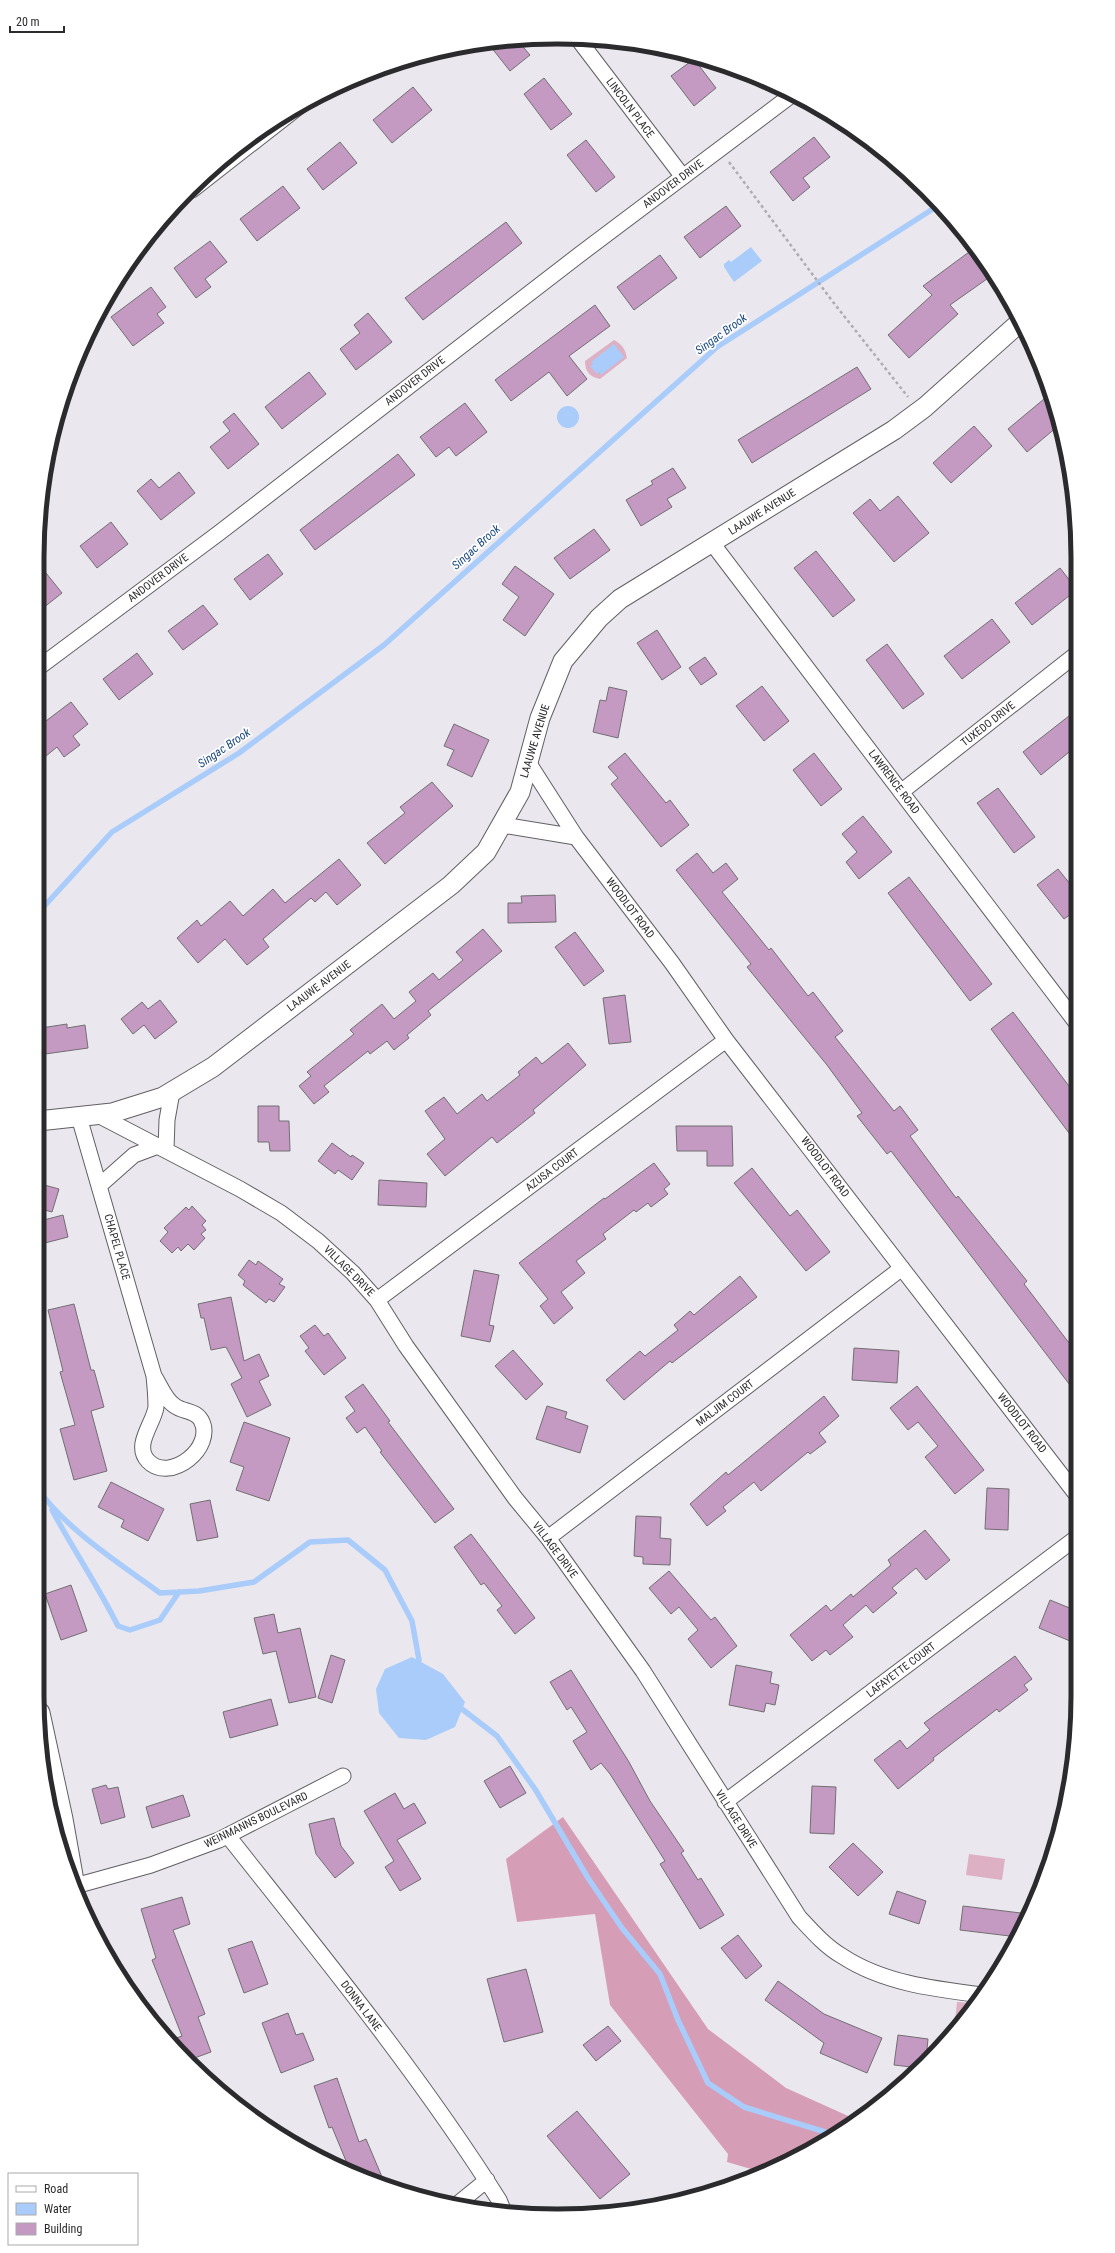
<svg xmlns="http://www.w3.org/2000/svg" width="1115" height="2253" font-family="'Roboto Condensed',sans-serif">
<rect width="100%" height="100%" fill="#eae8ee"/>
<path fill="#ddb0c4" d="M 614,340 C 623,345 625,349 627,358 L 600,379 C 590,377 585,372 585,361 Z
M 969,1854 L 1005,1859 L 1002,1880 L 966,1875 Z
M 957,2002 L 971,2003 L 970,2010 L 954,2029 Z"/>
<path fill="#d69db7" d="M 563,1817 L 708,2029 L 786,2088 L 857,2120 C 839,2135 788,2167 766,2171 C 757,2172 736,2164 727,2162 L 728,2154 L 610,2005 L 595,1914 L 517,1922 L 506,1859 Z"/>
<path fill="#a9ccfa" d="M 751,247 L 762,261 L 734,282 L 724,267 L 724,264 L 729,260 L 731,262 Z
M 614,344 L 624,357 L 601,375 L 599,372 L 597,374 L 590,366 L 593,364 L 591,362 Z
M557 417a11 11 0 1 1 22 0a11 11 0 1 1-22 0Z
M 412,1657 L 443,1674 L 465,1702 L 455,1727 L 426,1740 L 399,1738 L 379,1713 L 376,1689 L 385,1669 Z"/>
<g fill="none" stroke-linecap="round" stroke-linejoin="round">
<path stroke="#a9ccfa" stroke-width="5.5" d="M 38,913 L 112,832 L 239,753 L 384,645 L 717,347 L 936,207
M 37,1488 C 68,1531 118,1562 160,1593 L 199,1591 L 254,1582 L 310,1542 L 348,1540 L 385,1570 L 412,1621 L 419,1660
M 52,1510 C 73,1549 98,1586 118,1626 L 130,1630 L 160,1620 L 179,1592
M 462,1709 L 497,1736 L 535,1789 L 588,1878 L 622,1928 L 660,1974 L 678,2020 L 708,2083 L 744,2107 L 835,2135"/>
</g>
<path fill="#c49ac3" stroke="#726e72" d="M 489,41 L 518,41 L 530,55 L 510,71 L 487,42 Z
M 694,59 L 716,88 L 694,106 L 671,76 Z
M 544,78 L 572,114 L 551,130 L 524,94 Z
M 413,87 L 432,110 L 392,143 L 373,120 Z
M 814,137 L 830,157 L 803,178 L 810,187 L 793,201 L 770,172 Z
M 586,140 L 615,177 L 596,192 L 567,155 Z
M 340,142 L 357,163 L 323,190 L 307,169 Z
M 283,186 L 300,208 L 257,241 L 240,219 Z
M 726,206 L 741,226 L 700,258 L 684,237 Z
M 506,222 L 522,243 L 423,320 L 405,298 Z
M 210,241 L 227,262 L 205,279 L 211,287 L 196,298 L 174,268 Z
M 973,249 L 994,274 L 950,305 L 958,314 L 909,358 L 888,335 L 932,295 L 923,286 Z
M 660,255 L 677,278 L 634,310 L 617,287 Z
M 151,287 L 166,307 L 157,314 L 164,323 L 133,346 L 111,317 Z
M 595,305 L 610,326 L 569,356 L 587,379 L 567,396 L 549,372 L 511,401 L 495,380 Z
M 368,313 L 392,342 L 356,370 L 340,349 L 360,333 L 354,325 Z
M 857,367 L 871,389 L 752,463 L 738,440 Z
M 309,372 L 326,394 L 282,429 L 265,407 Z
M 1044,399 L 1052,408 L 1057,427 L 1027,452 L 1008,429 Z
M 465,403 L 487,432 L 456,456 L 449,447 L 436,457 L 420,437 Z
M 234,413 L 259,444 L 228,469 L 210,447 L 230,431 L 223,422 Z
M 974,426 L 992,446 L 951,483 L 933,463 Z
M 398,454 L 415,475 L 315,550 L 300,530 Z
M 673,468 L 686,488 L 667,499 L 672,507 L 641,526 L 626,500 L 653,484 L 651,481 Z
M 179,472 L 195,493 L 161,520 L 137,491 L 151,479 L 159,488 Z
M 898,496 L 929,533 L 894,562 L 853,513 L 870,499 L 880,511 Z
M 111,522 L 128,544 L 97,568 L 80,546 Z
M 594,529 L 610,550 L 570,579 L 554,558 Z
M 816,551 L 855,600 L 833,617 L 794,568 Z
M 268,554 L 283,574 L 250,600 L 234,579 Z
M 38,563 L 62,593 L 38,612 Z
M 515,566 L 554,594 L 525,636 L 503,620 L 519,597 L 502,584 Z
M 1060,568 L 1074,586 L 1074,592 L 1032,625 L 1015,603 Z
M 203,605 L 218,624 L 183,650 L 168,631 Z
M 992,619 L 1010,642 L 962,679 L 944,656 Z
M 657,630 L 681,667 L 662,680 L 637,643 Z
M 887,644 L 924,694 L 903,709 L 866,660 Z
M 137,653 L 153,674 L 119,700 L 103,679 Z
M 705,657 L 717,674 L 701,685 L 689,668 Z
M 762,686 L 789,721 L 764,741 L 736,706 Z
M 609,687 L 627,691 L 618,738 L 593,732 L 600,700 L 606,701 Z
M 71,702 L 88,724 L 73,736 L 80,745 L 64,757 L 57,747 L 46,756 L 38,746 L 38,727 Z
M 1074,712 L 1074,748 L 1041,775 L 1023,752 Z
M 454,724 L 489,740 L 472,777 L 447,765 L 454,750 L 444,746 Z
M 625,753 L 666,803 L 670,800 L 689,825 L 661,847 L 611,784 L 618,778 L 608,767 Z
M 814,753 L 842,789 L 821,806 L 793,770 Z
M 432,782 L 453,806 L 385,864 L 367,843 L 405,813 L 400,807 Z
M 998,788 L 1035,837 L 1014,853 L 977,803 Z
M 863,816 L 892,852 L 859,879 L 846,862 L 857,852 L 842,834 Z
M 697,853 L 713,873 L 726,863 L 738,879 L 722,892 L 769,950 L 771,948 L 808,996 L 813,992 L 843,1031 L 835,1037 L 894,1111 L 900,1106 L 918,1130 L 910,1136 L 956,1198 L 958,1196 L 1027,1281 L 1024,1284 L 1076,1352 L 1076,1393 L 891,1151 L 887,1154 L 857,1116 L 862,1113 L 827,1065 L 747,967 L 751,964 L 676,870 Z
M 339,859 L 361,885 L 337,905 L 326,892 L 315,902 L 311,898 L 263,939 L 269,947 L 247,965 L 225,939 L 198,963 L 177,938 L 197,920 L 201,926 L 230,901 L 243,916 L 273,889 L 285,903 Z
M 1058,869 L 1075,890 L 1075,911 L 1064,919 L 1037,885 Z
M 909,877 L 992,984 L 970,1001 L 888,893 Z
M 555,895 L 556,922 L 508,923 L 508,903 L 522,903 L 521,896 Z
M 483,929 L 502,951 L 428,1011 L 431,1015 L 407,1035 L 409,1038 L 394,1050 L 387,1041 L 370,1054 L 368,1051 L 324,1086 L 329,1092 L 314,1104 L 299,1086 L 311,1076 L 307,1072 L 354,1034 L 350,1030 L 382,1004 L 394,1019 L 416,1001 L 409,992 L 433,973 L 439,980 L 463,960 L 456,952 Z
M 575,932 L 604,971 L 584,986 L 555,947 Z
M 625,995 L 631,1042 L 609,1044 L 603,998 Z
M 160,1000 L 177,1022 L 155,1039 L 144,1025 L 133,1034 L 121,1019 L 142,1002 L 148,1009 Z
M 1013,1012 L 1075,1094 L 1075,1141 L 991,1029 Z
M 67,1024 L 67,1028 L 85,1025 L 88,1048 L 38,1055 L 38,1038 L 43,1037 L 41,1028 Z
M 568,1043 L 586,1065 L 533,1110 L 535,1113 L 497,1143 L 492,1137 L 445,1176 L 427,1154 L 445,1139 L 425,1111 L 444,1097 L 457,1114 L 482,1094 L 487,1101 L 520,1075 L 518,1072 L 536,1057 L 542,1064 Z
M 258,1106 L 279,1106 L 279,1121 L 289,1121 L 290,1151 L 270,1151 L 269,1142 L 258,1142 Z
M 676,1126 L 732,1126 L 733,1166 L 707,1166 L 707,1151 L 677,1151 Z
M 332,1143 L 351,1157 L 352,1155 L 364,1163 L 352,1180 L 338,1170 L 335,1174 L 318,1161 Z
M 654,1163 L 670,1184 L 664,1189 L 668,1194 L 651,1207 L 648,1203 L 636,1212 L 634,1210 L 603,1234 L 606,1239 L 576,1261 L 585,1273 L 561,1292 L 573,1308 L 554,1324 L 540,1306 L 548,1299 L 519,1263 L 604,1198 L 605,1199 Z
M 752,1168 L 790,1216 L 797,1210 L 830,1252 L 806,1271 L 734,1183 Z
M 379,1180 L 427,1183 L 426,1207 L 378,1205 Z
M 37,1183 L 59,1189 L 52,1212 L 37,1208 Z
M 192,1206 L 206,1221 L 202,1225 L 206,1230 L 201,1234 L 205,1238 L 194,1250 L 188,1244 L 181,1251 L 178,1247 L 172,1253 L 160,1241 L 168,1232 L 164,1228 L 186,1207 L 189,1210 Z
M 63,1215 L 68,1237 L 45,1243 L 40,1221 Z
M 249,1260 L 256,1265 L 258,1261 L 283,1279 L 279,1284 L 285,1287 L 274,1302 L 269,1299 L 266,1303 L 243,1285 L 245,1281 L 238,1275 Z
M 474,1270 L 499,1275 L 489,1325 L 494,1326 L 490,1342 L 461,1336 Z
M 740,1276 L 757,1297 L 672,1363 L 670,1361 L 624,1400 L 606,1380 L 640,1351 L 645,1356 L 678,1330 L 674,1325 L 690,1311 L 694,1315 Z
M 231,1297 L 244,1361 L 259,1354 L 269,1376 L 259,1381 L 271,1405 L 247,1417 L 231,1384 L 242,1378 L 226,1347 L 211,1350 L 204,1318 L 201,1318 L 198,1304 Z
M 74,1304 L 91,1370 L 94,1370 L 104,1407 L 91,1411 L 107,1471 L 74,1480 L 60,1429 L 75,1425 L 60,1372 L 63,1371 L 48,1310 Z
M 315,1325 L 324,1336 L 328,1333 L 346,1358 L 324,1375 L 305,1351 L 309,1348 L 300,1336 Z
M 854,1348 L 899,1351 L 897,1383 L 852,1380 Z
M 513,1350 L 543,1384 L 526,1400 L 495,1366 Z
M 363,1384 L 390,1421 L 388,1422 L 454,1509 L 435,1523 L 380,1452 L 382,1451 L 365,1427 L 357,1433 L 346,1418 L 355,1411 L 345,1397 Z
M 917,1386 L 984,1470 L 955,1494 L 925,1457 L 938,1446 L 918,1422 L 908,1430 L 890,1408 Z
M 824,1396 L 839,1416 L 819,1433 L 826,1442 L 810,1454 L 808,1452 L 761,1491 L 754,1482 L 723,1507 L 726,1511 L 707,1526 L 690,1504 L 726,1472 L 728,1475 Z
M 547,1406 L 567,1412 L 565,1418 L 588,1426 L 580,1453 L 536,1439 Z
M 244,1422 L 290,1438 L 269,1501 L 236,1490 L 244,1467 L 230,1462 Z
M 111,1482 L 164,1509 L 148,1541 L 121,1527 L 124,1520 L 98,1507 Z
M 987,1488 L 1009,1489 L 1008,1530 L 985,1529 Z
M 210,1500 L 218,1537 L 197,1541 L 190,1504 Z
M 636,1516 L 661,1517 L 660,1538 L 671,1539 L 670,1565 L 643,1564 L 643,1557 L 634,1556 Z
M 925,1530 L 950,1560 L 926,1580 L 916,1568 L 892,1588 L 897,1593 L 873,1613 L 866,1605 L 843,1625 L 853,1637 L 830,1655 L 826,1650 L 812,1661 L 790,1635 L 826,1605 L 831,1611 L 851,1594 L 853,1597 L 891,1565 L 888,1560 Z
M 471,1534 L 535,1618 L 515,1634 L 497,1610 L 502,1606 L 484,1583 L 481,1585 L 454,1547 Z
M 669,1571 L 711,1620 L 715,1617 L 737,1646 L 711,1668 L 688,1639 L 698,1630 L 679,1607 L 671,1614 L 649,1588 Z
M 71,1585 L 87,1631 L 61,1640 L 45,1594 Z
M 1050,1600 L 1077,1611 L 1077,1624 L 1070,1641 L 1039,1628 Z
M 274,1614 L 278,1633 L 300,1628 L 316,1697 L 289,1703 L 276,1651 L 263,1654 L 254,1618 Z
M 331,1655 L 345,1660 L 332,1703 L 318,1698 Z
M 1015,1656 L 1032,1679 L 1024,1685 L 1028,1690 L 999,1712 L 997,1709 L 933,1758 L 934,1760 L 898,1789 L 874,1760 L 900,1740 L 907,1749 L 930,1730 L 924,1723 Z
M 736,1665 L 772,1672 L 770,1683 L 779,1685 L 775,1705 L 766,1703 L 764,1712 L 729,1705 Z
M 571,1670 L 629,1762 L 650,1801 L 684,1851 L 681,1853 L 698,1880 L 701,1878 L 724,1915 L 700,1929 L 660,1864 L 665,1861 L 610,1774 L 601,1763 L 591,1770 L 573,1741 L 587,1732 L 571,1707 L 567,1710 L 550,1682 Z
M 271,1699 L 278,1725 L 230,1738 L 223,1712 Z
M 510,1766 L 526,1793 L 500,1808 L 484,1781 Z
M 106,1785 L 108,1789 L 118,1787 L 125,1817 L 101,1824 L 92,1789 Z
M 812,1786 L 836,1787 L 834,1834 L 810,1833 Z
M 395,1793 L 404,1809 L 414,1803 L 426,1823 L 397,1840 L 421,1879 L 400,1891 L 385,1867 L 394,1861 L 364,1811 Z
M 183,1795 L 190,1816 L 152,1828 L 146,1807 Z
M 334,1818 L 341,1846 L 354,1863 L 335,1878 L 316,1854 L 309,1824 Z
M 853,1843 L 883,1872 L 858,1896 L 829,1867 Z
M 897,1891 L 926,1901 L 919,1924 L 889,1914 Z
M 182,1897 L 190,1924 L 173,1930 L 205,2014 L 198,2017 L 211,2052 L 189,2060 L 171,2040 L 182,2036 L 152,1960 L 156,1958 L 141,1909 Z
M 963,1906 L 1029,1914 L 1018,1937 L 960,1930 Z
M 738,1935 L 762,1966 L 746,1979 L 721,1948 Z
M 252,1941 L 268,1984 L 244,1993 L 228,1949 Z
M 526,1969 L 543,2032 L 504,2042 L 487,1979 Z
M 778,1981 L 824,2014 L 882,2038 L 867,2073 L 820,2053 L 824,2043 L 765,2000 Z
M 288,2013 L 296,2035 L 303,2033 L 314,2060 L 281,2073 L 262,2023 Z
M 608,2026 L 621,2041 L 596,2061 L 583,2045 Z
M 898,2035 L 928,2039 L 927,2049 L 937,2050 L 920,2068 L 894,2065 Z
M 337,2078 L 359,2142 L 366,2139 L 385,2184 L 351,2173 L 332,2127 L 329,2128 L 314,2086 Z
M 577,2111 L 630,2174 L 600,2199 L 547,2136 Z"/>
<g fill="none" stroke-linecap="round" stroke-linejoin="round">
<g stroke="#615f64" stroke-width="17">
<path id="minor" d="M 578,39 L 683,177
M 192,190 L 301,105
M 712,543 L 1075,1021
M 38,668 L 219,533 L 579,255 L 793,94
M 528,762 L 576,837 L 672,963 L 726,1040 L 1076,1494
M 901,792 L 1074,656
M 502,825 L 576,837
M 98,1115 L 240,1189 L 281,1213 L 318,1241 L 353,1273 L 377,1300 L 406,1346 L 515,1498 L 548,1538 L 643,1671 L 799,1917 C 812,1931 825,1946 842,1956 C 883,1983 934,1989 982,1995
M 79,1117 L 154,1376 C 155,1386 156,1397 156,1407 C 154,1423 133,1445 148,1461 C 170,1484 216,1447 201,1420 C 195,1410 183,1412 175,1406 C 165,1400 160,1385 154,1376
M 166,1150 L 167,1120 L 172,1092
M 99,1186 L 134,1155 L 158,1146
M 377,1300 L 726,1040
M 548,1538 L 902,1268
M 725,1802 L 1076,1538
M 228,1836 C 322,1955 418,2072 499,2200 L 504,2212
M 75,1886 L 151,1865 L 219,1840 L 343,1776
M 455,2206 L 487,2180"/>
</g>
<g stroke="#615f64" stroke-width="21">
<path id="tertiary" d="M 38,1121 L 112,1113 L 163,1097 L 213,1067 L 451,885 L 486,852 L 520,792 L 540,718 L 563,661 L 599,618 L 620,599 L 894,430 L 925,407 L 1019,323"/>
</g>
<g stroke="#615f64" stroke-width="23">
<path id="secondary" d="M 39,1713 L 62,1819 L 73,1881"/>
</g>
<path stroke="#aeacb1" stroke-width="2.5" stroke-dasharray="3 3" stroke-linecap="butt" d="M 729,162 L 833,302 L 908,397"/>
<use href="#minor" stroke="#fff" stroke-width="15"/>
<use href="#tertiary" stroke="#fff" stroke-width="19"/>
<use href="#secondary" stroke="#fff" stroke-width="21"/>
</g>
<g text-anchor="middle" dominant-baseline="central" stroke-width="3.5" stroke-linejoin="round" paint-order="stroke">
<g font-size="11" fill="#2b2a2d" stroke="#fff">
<text transform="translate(630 108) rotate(53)">LINCOLN PLACE</text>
<text transform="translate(673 184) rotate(-37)">ANDOVER DRIVE</text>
<text transform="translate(415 381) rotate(-38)">ANDOVER DRIVE</text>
<text transform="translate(762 512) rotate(-32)">LAAUWE AVENUE</text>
<text transform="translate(158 578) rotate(-37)">ANDOVER DRIVE</text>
<text transform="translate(988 724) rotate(-38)">TUXEDO DRIVE</text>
<text transform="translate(535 741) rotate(-73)">LAAUWE AVENUE</text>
<text transform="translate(894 782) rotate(53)">LAWRENCE ROAD</text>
<text transform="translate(630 908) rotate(53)">WOODLOT ROAD</text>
<text transform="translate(319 986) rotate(-37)">LAAUWE AVENUE</text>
<text transform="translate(825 1167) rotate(53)">WOODLOT ROAD</text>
<text transform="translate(552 1170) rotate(-37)">AZUSA COURT</text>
<text transform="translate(117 1247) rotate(74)">CHAPEL PLACE</text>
<text transform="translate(349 1271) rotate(45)">VILLAGE DRIVE</text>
<text transform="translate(725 1403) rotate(-37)">MALJIM COURT</text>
<text transform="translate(1022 1423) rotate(52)">WOODLOT ROAD</text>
<text transform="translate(555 1550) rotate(53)">VILLAGE DRIVE</text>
<text transform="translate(901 1670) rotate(-37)">LAFAYETTE COURT</text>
<text transform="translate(736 1819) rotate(57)">VILLAGE DRIVE</text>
<text transform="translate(256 1820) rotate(-26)">WEINMANNS BOULEVARD</text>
<text transform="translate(361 2006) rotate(53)">DONNA LANE</text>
</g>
<g font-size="12" font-style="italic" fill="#1e4b82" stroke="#fff">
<text transform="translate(721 334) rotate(-36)">Singac Brook</text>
<text transform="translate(476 547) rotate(-42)">Singac Brook</text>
<text transform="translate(224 748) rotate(-34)">Singac Brook</text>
</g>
</g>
<path d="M0 0H1115V2253H0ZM557 44H558A513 513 0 0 1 1071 557V1696A513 513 0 0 1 558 2209H557A513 513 0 0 1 44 1696V557A513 513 0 0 1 557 44Z" fill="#fff" fill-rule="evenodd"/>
<path fill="none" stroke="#2b2a2d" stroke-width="5" d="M557 44H558A513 513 0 0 1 1071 557V1696A513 513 0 0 1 558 2209H557A513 513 0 0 1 44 1696V557A513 513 0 0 1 557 44Z"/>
<rect x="8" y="2173" width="130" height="72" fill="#ffffff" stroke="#aaaaab"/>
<rect x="16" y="2186" width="20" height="6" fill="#ffffff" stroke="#aaaaab"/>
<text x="44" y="2193" font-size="12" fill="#2b2a2d">Road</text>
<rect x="16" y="2203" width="20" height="12" fill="#a9ccfa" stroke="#aaaaab"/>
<text x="44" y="2213" font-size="12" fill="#2b2a2d">Water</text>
<rect x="16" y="2223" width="20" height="12" fill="#c49ac3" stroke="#aaaaab"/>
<text x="44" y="2233" font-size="12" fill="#2b2a2d">Building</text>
<path d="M10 26v6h54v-6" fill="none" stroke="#2b2a2d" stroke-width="2"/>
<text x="16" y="26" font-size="12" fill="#2b2a2d" stroke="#ffffff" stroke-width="3" paint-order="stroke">20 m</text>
</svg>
